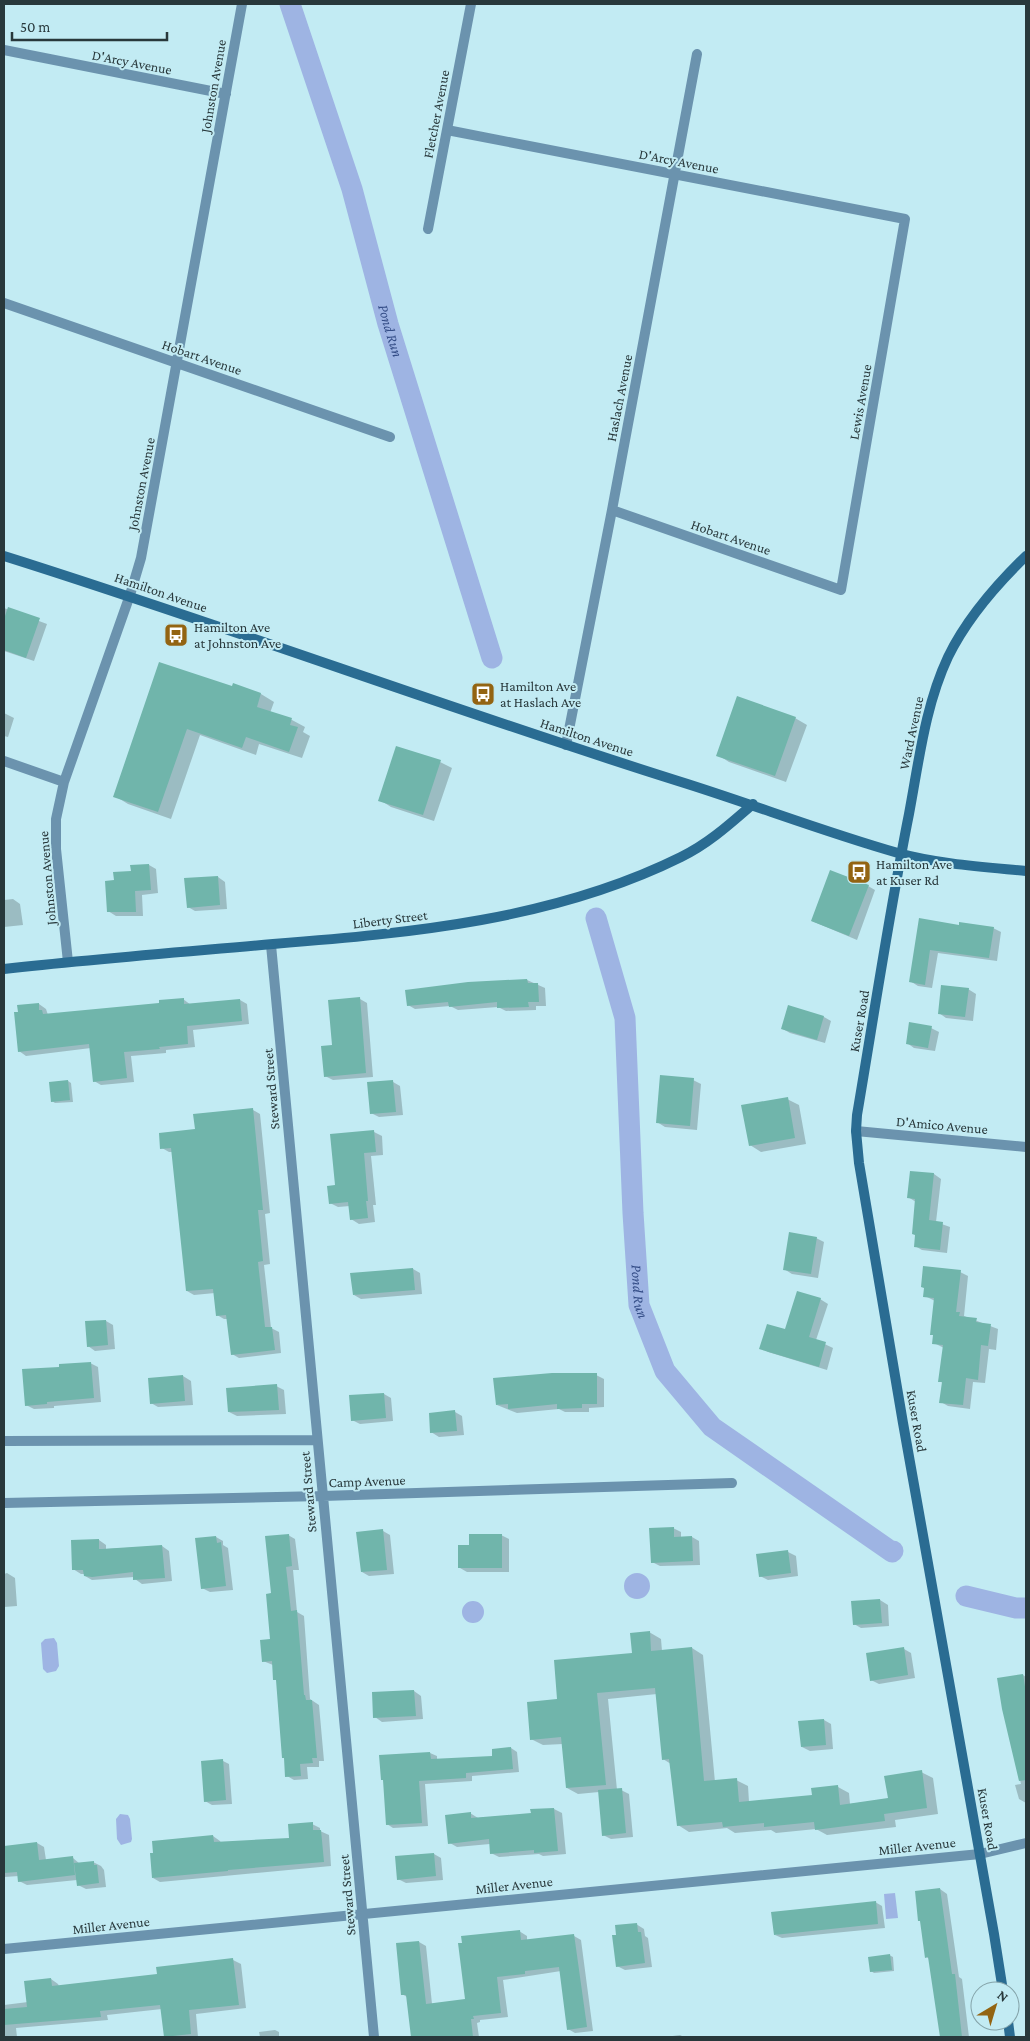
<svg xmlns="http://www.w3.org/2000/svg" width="1030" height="2041" font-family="'Crimson Pro',serif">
<rect width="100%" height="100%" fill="#c2ebf3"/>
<path fill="#9eb4e3" d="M624 1586a13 13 0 1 1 26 0a13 13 0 1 1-26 0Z
M462 1612a11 11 0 1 1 22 0a11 11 0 1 1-22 0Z
M 54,1638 L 57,1643 L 59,1666 L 56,1671 L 47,1673 L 43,1669 L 41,1643 L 45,1639 Z
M 120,1814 L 128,1815 L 130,1819 L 132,1839 L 131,1842 L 121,1845 L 117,1839 L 116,1819 Z
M 895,1893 L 898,1918 L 886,1919 L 884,1894 Z"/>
<path fill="#0003" d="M 4,608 L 47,624 L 34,661 L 4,651 Z
M 160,663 L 233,688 L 234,685 L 261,694 L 274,702 L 270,713 L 292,720 L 305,727 L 303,732 L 310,736 L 302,758 L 259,744 L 256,755 L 200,735 L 171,819 L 128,804 L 115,796 Z
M 4,713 L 14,718 L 8,737 L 4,736 Z
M 795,718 L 807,725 L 786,782 L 729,762 L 718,755 Z
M 440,762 L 452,768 L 434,821 L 391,807 L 380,800 Z
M 149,865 L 156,869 L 158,893 L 142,895 L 143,916 L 116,916 L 108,911 L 115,881 Z
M 218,877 L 225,882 L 227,909 L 195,911 L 188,907 Z
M 868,886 L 875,890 L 857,940 L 812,921 Z
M 13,899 L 20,904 L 23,925 L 4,927 L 4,900 Z
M 920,920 L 960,926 L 993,928 L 1001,932 L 997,961 L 938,953 L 932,988 L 918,986 L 910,981 Z
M 527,980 L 545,988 L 546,1006 L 536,1006 L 536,1010 L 506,1011 L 498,1007 L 458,1010 L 450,1006 L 415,1009 L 408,1005 Z
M 968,989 L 976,994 L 973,1021 L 946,1018 L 939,1013 Z
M 183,999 L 191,1005 L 240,1000 L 247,1004 L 249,1024 L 193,1030 L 195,1047 L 166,1050 L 166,1053 L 131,1056 L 134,1082 L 101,1085 L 94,1081 L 91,1048 L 26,1056 L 19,1051 L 39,1004 L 46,1009 L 48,1015 L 160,1004 Z
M 360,999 L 367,1003 L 373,1077 L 333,1080 L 325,1076 L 333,1047 Z
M 789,1007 L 824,1017 L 831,1021 L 825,1043 L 790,1033 L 783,1029 Z
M 931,1028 L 939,1032 L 935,1051 L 914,1048 L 907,1043 Z
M 693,1080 L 701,1084 L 697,1130 L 665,1127 L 657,1122 Z
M 68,1081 L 71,1083 L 73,1102 L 55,1103 L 52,1101 Z
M 393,1082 L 400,1086 L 403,1115 L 379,1117 L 371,1113 Z
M 787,1099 L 799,1105 L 806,1144 L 761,1152 L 750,1145 Z
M 253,1110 L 260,1114 L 270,1213 L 265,1214 L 270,1264 L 264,1265 L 271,1328 L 279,1332 L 281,1353 L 239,1358 L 232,1354 L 228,1319 L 224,1319 L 217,1315 L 215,1293 L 194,1295 L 187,1291 L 173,1152 L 169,1152 L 162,1148 L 196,1130 Z
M 374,1132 L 382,1136 L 383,1155 L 371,1156 L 376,1205 L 373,1205 L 375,1222 L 359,1224 L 351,1219 L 350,1206 L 338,1207 L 330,1203 L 337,1186 L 332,1135 Z
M 911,1172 L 934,1174 L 941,1179 L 936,1222 L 950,1227 L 947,1253 L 922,1250 L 915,1246 L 916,1202 L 908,1197 Z
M 816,1238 L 824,1242 L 818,1278 L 792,1274 L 784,1269 Z
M 413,1269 L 420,1273 L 422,1294 L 361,1299 L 354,1295 Z
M 960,1272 L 968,1276 L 964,1316 L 998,1329 L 996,1350 L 989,1349 L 985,1383 L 973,1382 L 970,1409 L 948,1406 L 941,1402 L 943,1383 L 939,1381 L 944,1348 L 934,1343 L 935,1301 L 925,1296 Z
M 820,1299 L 828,1304 L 816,1340 L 833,1348 L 827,1370 L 768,1352 L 761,1348 L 786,1331 Z
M 106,1321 L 113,1325 L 115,1349 L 95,1351 L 88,1346 Z
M 90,1363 L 98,1367 L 101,1402 L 54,1406 L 54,1408 L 34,1409 L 26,1405 Z
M 596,1375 L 604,1379 L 604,1407 L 589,1408 L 589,1412 L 565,1412 L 559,1409 L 517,1413 L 497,1405 Z
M 183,1376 L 191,1381 L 193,1405 L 158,1407 L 151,1403 L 149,1379 Z
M 276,1386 L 284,1390 L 286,1414 L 237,1416 L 229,1412 Z
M 384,1394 L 391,1398 L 393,1421 L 360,1424 L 352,1420 Z
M 455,1412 L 462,1416 L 464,1435 L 439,1437 L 431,1432 Z
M 673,1528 L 681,1532 L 681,1537 L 692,1537 L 699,1541 L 700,1565 L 660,1566 L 652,1562 Z
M 383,1531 L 390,1535 L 394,1574 L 369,1576 L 362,1572 Z
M 288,1535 L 295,1539 L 299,1570 L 293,1570 L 297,1612 L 304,1616 L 310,1699 L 319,1705 L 324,1761 L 319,1761 L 319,1767 L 307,1767 L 308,1779 L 294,1780 L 287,1776 L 277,1681 L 275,1679 L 273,1665 L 263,1661 L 271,1640 L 272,1595 Z
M 501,1535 L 509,1539 L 509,1572 L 467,1572 L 460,1568 L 471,1546 Z
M 216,1537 L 223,1541 L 223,1545 L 228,1548 L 233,1590 L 210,1592 L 202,1588 Z
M 99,1540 L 106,1545 L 106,1549 L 162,1546 L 169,1551 L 172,1581 L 142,1584 L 135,1579 L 134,1577 L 92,1580 L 85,1576 L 85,1574 L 81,1574 L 73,1569 Z
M 788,1552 L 796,1556 L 798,1576 L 768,1580 L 760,1576 Z
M 7,1573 L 15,1578 L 17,1606 L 4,1607 L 4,1574 Z
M 880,1600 L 888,1605 L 889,1626 L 861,1628 L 854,1624 Z
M 649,1632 L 661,1639 L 662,1651 L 692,1648 L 703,1655 L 715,1782 L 736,1780 L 748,1786 L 749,1802 L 813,1796 L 838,1787 L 849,1793 L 850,1804 L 889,1799 L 921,1772 L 933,1778 L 938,1814 L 895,1820 L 896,1827 L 827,1835 L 816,1829 L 776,1833 L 771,1830 L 735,1833 L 727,1828 L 689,1832 L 678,1825 L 671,1764 L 663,1759 L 657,1694 L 608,1699 L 617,1790 L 621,1790 L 629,1794 L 633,1837 L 611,1839 L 603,1835 L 599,1792 L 578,1794 L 567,1788 L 563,1744 L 543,1745 L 531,1739 L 559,1700 L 633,1654 Z
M 904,1649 L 911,1653 L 915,1678 L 879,1684 L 871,1680 Z
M 1023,1675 L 1026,1677 L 1026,1803 L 1019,1799 L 1015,1785 L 1021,1784 L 1003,1709 Z
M 414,1691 L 421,1696 L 423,1719 L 382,1722 L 375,1717 Z
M 824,1720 L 831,1724 L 833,1749 L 810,1751 L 802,1747 Z
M 511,1748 L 517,1752 L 519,1772 L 472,1776 L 472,1781 L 425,1784 L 428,1826 L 393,1828 L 387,1824 L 384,1781 L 382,1779 L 380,1757 L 430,1753 L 437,1756 L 437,1760 L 494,1757 Z
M 223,1761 L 229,1764 L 232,1804 L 212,1805 L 205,1801 Z
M 554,1809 L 562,1813 L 566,1854 L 543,1856 L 539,1854 L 499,1857 L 491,1853 L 490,1844 L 457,1847 L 450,1843 L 470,1813 L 478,1818 L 532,1814 L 532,1811 Z
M 312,1824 L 320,1828 L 320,1831 L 329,1835 L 331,1866 L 160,1882 L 153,1878 L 213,1836 L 220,1841 L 221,1843 L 291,1839 Z
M 37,1843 L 44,1847 L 46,1860 L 73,1858 L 80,1864 L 93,1862 L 101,1866 L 104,1870 L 106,1887 L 86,1889 L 78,1885 L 77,1880 L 27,1885 L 19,1881 L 19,1876 L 4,1877 L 4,1847 Z
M 434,1854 L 441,1858 L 443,1880 L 406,1883 L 398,1879 Z
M 940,1889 L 947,1894 L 959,1977 L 962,1979 L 969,2037 L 941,2037 L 930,1959 L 926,1957 Z
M 875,1902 L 882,1906 L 885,1928 L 782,1938 L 775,1935 Z
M 636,1924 L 644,1929 L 645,1936 L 648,1938 L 652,1967 L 625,1970 L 617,1966 Z
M 519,1931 L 527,1936 L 527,1941 L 574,1936 L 581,1940 L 593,2031 L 575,2033 L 568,2029 L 561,1971 L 503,1980 L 508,2017 L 480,2020 L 480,2022 L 477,2023 L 479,2037 L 412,2037 L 407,1997 L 402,1994 L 419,1942 L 426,1946 L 432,2004 L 466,2000 Z
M 889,1955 L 893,1957 L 894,1971 L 874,1973 L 871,1971 Z
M 233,1960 L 241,1964 L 246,2008 L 196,2014 L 198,2037 L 165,2036 L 162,2009 L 107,2015 L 108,2020 L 16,2028 L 17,2037 L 4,2037 L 4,2005 L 28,2002 L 51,1979 L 58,1984 L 59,1986 L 158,1976 Z
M 275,2030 L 279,2032 L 279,2037 L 260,2037 L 259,2032 Z
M 680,2035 L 684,2037 L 665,2037 Z"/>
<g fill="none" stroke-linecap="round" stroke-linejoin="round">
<g stroke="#9eb4e3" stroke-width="21">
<path id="s1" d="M 290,4 L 352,189 L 388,324 L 492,658"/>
<path id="s2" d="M 596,918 L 625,1018 L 633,1213 L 639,1305 L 665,1371 L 712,1427 L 892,1552 L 893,1551"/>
<path d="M 966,1596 L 1016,1608 L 1026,1608"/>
</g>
</g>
<path fill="#70b5ab" d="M 8,607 L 40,618 L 26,658 L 4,650 L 4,619 Z
M 159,662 L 232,686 L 233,683 L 261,693 L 257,707 L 292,718 L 290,725 L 298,727 L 289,752 L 246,737 L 242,748 L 187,729 L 158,812 L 113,797 Z
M 737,696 L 796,717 L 775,776 L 716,756 Z
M 396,746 L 441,760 L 423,815 L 378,801 Z
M 149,864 L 151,890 L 135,891 L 136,912 L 107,912 L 105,881 L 114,880 L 113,872 L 131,871 L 130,865 Z
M 830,870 L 869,885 L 849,936 L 811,921 Z
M 218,876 L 220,905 L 187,908 L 184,878 Z
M 919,918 L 959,925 L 959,922 L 994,927 L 989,958 L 930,950 L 925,985 L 909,982 Z
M 527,979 L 528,983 L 538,983 L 539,1002 L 528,1002 L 529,1007 L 497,1008 L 497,1002 L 449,1007 L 448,1002 L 407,1006 L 405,990 L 468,982 Z
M 941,985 L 969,988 L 965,1017 L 938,1014 Z
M 360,997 L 366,1073 L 324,1077 L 321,1046 L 332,1045 L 328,1000 Z
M 184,998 L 184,1004 L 240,999 L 242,1021 L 187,1026 L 188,1044 L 159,1047 L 160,1049 L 124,1052 L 127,1078 L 93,1082 L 89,1044 L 18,1052 L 14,1012 L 18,1012 L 17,1005 L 39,1003 L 39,1010 L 42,1010 L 43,1014 L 159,1003 L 159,1000 Z
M 788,1005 L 824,1016 L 817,1040 L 781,1029 Z
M 909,1022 L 932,1026 L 928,1048 L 906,1044 Z
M 660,1075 L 694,1078 L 690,1126 L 656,1123 Z
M 68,1080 L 70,1100 L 51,1102 L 49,1082 Z
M 393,1080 L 396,1112 L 370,1114 L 367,1082 Z
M 788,1097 L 795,1138 L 749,1146 L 741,1105 Z
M 253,1108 L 263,1210 L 258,1210 L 263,1261 L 258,1262 L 265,1327 L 272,1327 L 275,1350 L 231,1355 L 226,1315 L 216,1316 L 213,1289 L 186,1291 L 171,1148 L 160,1149 L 159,1133 L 195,1129 L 193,1114 Z
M 374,1130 L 376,1152 L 364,1153 L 368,1201 L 366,1201 L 368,1218 L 350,1220 L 348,1202 L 329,1204 L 327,1186 L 335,1185 L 330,1134 Z
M 910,1171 L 934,1173 L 929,1220 L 943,1222 L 940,1250 L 914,1247 L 915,1235 L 912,1234 L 915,1199 L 907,1198 Z
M 789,1232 L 817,1237 L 811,1274 L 783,1270 Z
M 923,1266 L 961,1270 L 956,1312 L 960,1312 L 959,1316 L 977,1318 L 976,1322 L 991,1324 L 988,1346 L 981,1345 L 978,1380 L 966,1378 L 963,1405 L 939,1403 L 942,1382 L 938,1382 L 943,1345 L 932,1344 L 933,1335 L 930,1335 L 934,1298 L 923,1297 L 924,1288 L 921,1287 Z
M 413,1268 L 415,1290 L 353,1295 L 350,1273 Z
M 797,1291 L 821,1298 L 809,1337 L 826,1342 L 819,1367 L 759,1349 L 767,1324 L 785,1329 Z
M 106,1320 L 108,1345 L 87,1347 L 85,1321 Z
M 91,1362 L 94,1398 L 47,1402 L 47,1404 L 25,1406 L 22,1369 L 59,1367 L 59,1364 Z
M 552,1373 L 597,1373 L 597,1404 L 582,1404 L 582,1408 L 557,1409 L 557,1404 L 508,1409 L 508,1404 L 496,1405 L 493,1378 Z
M 183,1375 L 185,1401 L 150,1404 L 148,1378 Z
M 277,1384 L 279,1410 L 228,1412 L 226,1388 Z
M 384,1393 L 386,1418 L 351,1421 L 349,1395 Z
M 455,1410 L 457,1431 L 430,1433 L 429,1413 Z
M 674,1527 L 674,1537 L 692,1536 L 693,1561 L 651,1563 L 649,1528 Z
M 383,1529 L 387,1570 L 361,1572 L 356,1532 Z
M 289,1534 L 292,1566 L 286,1567 L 291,1611 L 297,1610 L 304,1695 L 305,1695 L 306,1700 L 312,1700 L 317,1758 L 312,1758 L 313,1763 L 300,1764 L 301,1776 L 285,1777 L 284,1758 L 282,1758 L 276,1680 L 273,1680 L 272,1661 L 262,1662 L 260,1640 L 270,1639 L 266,1594 L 271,1593 L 265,1536 Z
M 469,1534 L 502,1534 L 502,1568 L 458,1568 L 458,1545 L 469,1545 Z
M 216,1536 L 217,1543 L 221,1542 L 226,1586 L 201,1589 L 195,1538 Z
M 99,1539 L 99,1549 L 102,1549 L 162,1545 L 165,1578 L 133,1580 L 133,1572 L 92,1577 L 84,1576 L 83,1570 L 72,1570 L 71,1540 Z
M 788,1550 L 791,1573 L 759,1577 L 756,1554 Z
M 880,1599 L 882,1623 L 853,1625 L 851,1601 Z
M 650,1631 L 651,1651 L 692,1647 L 704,1781 L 737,1778 L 739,1802 L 812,1795 L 811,1788 L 838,1785 L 840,1805 L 888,1798 L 884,1776 L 922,1770 L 927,1808 L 884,1814 L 885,1821 L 815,1830 L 814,1822 L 764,1827 L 764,1823 L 723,1827 L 722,1822 L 677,1826 L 669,1759 L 662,1760 L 655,1688 L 597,1693 L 606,1785 L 566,1788 L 561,1737 L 530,1740 L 527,1702 L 557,1699 L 554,1660 L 632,1653 L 630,1633 Z
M 904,1647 L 908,1675 L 870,1681 L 866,1653 Z
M 1023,1674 L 1026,1693 L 1026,1780 L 1019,1781 L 1002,1709 L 997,1678 Z
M 414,1690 L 416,1716 L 373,1718 L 372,1692 Z
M 824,1719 L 826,1745 L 801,1747 L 798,1721 Z
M 511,1747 L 513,1769 L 466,1773 L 466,1778 L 419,1781 L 422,1823 L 386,1825 L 383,1780 L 381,1780 L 379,1755 L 430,1752 L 431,1759 L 492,1756 L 492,1749 Z
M 223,1759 L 226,1800 L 204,1802 L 201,1761 Z
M 622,1788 L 626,1833 L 602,1836 L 598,1790 Z
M 554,1808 L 558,1851 L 534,1853 L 534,1850 L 490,1854 L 489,1839 L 448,1844 L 445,1815 L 471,1812 L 471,1818 L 531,1813 L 530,1809 Z
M 313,1822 L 313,1830 L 321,1830 L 324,1862 L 228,1870 L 228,1871 L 152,1878 L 150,1853 L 153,1853 L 152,1841 L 213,1835 L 214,1842 L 289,1838 L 288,1824 Z
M 37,1842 L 39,1860 L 73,1856 L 75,1875 L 18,1882 L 17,1872 L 4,1873 L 4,1846 Z
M 434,1853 L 436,1876 L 397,1880 L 395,1856 Z
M 94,1861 L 94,1865 L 97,1865 L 99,1883 L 77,1886 L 74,1863 Z
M 940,1888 L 952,1974 L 955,1974 L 962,2037 L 940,2037 L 928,1957 L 925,1958 L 920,1921 L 918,1921 L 915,1891 Z
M 876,1901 L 878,1924 L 774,1935 L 771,1912 Z
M 637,1923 L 638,1932 L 641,1932 L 645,1963 L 616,1967 L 612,1935 L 616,1935 L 615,1925 Z
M 520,1930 L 521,1940 L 574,1934 L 587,2027 L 567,2030 L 559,1967 L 525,1971 L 525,1974 L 497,1977 L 501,2013 L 473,2016 L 474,2019 L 471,2019 L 473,2037 L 411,2037 L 406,1995 L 401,1995 L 396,1943 L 419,1941 L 426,2004 L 465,1999 L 458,1943 L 462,1943 L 461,1936 Z
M 890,1954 L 892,1970 L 870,1972 L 868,1957 Z
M 233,1958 L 239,2005 L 189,2010 L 191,2034 L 164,2037 L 160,2005 L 100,2011 L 101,2017 L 4,2025 L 4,2009 L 27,2007 L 24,1981 L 51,1978 L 52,1986 L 157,1974 L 156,1967 Z"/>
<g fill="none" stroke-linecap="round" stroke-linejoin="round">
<path stroke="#6b93ae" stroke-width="10" d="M 4,50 L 226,94
M 447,130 L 905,219 L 841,590 L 612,510
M 428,229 L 471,4
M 4,303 L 390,437
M 566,745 L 612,510 L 697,54
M 4,761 L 64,782
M 271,945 L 374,2037
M 68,962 L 56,849 L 56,819 L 64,782 L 130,595 L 141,558 L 242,4
M 856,1131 L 1026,1147
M 4,1441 L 317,1440
M 4,1503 L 323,1496 L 732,1483
M 4,1949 L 980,1854 L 1026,1843"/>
<path stroke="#2a6c92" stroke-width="10" d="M 4,556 C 230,627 452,710 678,781 C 752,804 824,832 898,853 C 938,864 985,867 1026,871
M 4,969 C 93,959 183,952 273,944 C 411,933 554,920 681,857 C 708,844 730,824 753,804
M 1003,1991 L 994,1934 L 903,1423 L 859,1163 L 856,1131 L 857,1115 C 874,1015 889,914 909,814 C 919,761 925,706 948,657 C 967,618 995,586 1026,556
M 1008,2021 L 1010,2037"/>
</g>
<defs>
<g id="bus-square" transform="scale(1.25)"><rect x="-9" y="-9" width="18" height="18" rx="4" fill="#936412" stroke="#c2ebf3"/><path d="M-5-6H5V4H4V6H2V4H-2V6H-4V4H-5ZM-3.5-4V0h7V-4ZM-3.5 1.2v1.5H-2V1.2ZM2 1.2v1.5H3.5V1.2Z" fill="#fff"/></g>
</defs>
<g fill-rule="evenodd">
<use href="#bus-square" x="176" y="635"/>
<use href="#bus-square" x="483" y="694"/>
<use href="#bus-square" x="859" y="872"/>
</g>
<g text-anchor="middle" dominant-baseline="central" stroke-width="4" stroke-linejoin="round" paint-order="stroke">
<g font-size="14" fill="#28383b" stroke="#c2ebf3">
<text transform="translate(132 62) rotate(11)">D'Arcy Avenue</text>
<text transform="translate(213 86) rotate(-80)">Johnston Avenue</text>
<text transform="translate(436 114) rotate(-79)">Fletcher Avenue</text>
<text transform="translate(679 161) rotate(11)">D'Arcy Avenue</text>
<text transform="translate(202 357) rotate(19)">Hobart Avenue</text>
<text transform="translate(619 398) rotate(-79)">Haslach Avenue</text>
<text transform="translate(860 402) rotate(-80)">Lewis Avenue</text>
<text transform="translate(141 484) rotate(-79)">Johnston Avenue</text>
<text transform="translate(731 537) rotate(19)">Hobart Avenue</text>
<text transform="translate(161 592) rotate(19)">Hamilton Avenue</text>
<text transform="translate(911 733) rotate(-78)">Ward Avenue</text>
<text transform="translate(587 737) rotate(18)">Hamilton Avenue</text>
<text transform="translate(47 878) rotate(-95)">Johnston Avenue</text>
<text transform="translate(390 919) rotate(-7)">Liberty Street</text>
<text transform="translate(859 1021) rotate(-80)">Kuser Road</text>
<text transform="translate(271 1089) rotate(-95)">Steward Street</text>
<text transform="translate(942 1125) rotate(5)">D'Amico Avenue</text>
<text transform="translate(917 1421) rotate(80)">Kuser Road</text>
<text transform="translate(367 1481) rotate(-2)">Camp Avenue</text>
<text transform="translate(308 1492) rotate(-95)">Steward Street</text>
<text transform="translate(988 1819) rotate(80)">Kuser Road</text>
<text transform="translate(917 1846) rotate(-6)">Miller Avenue</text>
<text transform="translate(514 1885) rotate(-6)">Miller Avenue</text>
<text transform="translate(347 1895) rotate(-95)">Steward Street</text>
<text transform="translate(111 1925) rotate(-6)">Miller Avenue</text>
</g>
<g font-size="14" fill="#28383b" stroke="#c2ebf3" text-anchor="start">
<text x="194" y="627">Hamilton Ave<tspan x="194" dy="16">at Johnston Ave</tspan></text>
<text x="500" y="686">Hamilton Ave<tspan x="500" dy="16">at Haslach Ave</tspan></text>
<text x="876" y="864">Hamilton Ave<tspan x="876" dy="16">at Kuser Rd</tspan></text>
</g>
<g font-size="15" font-style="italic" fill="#354e88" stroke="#c2ebf3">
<text stroke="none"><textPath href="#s1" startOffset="342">Pond Run</textPath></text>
<text stroke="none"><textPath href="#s2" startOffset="378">Pond Run</textPath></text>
</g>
</g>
<rect width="1030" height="2041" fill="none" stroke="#28383b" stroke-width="10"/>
<g transform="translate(995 2006) rotate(38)"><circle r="24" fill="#c2ebf3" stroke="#84a3a9"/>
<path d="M0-4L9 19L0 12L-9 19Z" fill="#936412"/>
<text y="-8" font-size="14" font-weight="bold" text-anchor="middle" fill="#28383b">N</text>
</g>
<path d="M12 32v8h155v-8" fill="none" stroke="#28383b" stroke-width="2.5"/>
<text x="20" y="32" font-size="15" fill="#28383b" stroke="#c2ebf3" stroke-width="4" paint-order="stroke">50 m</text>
</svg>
